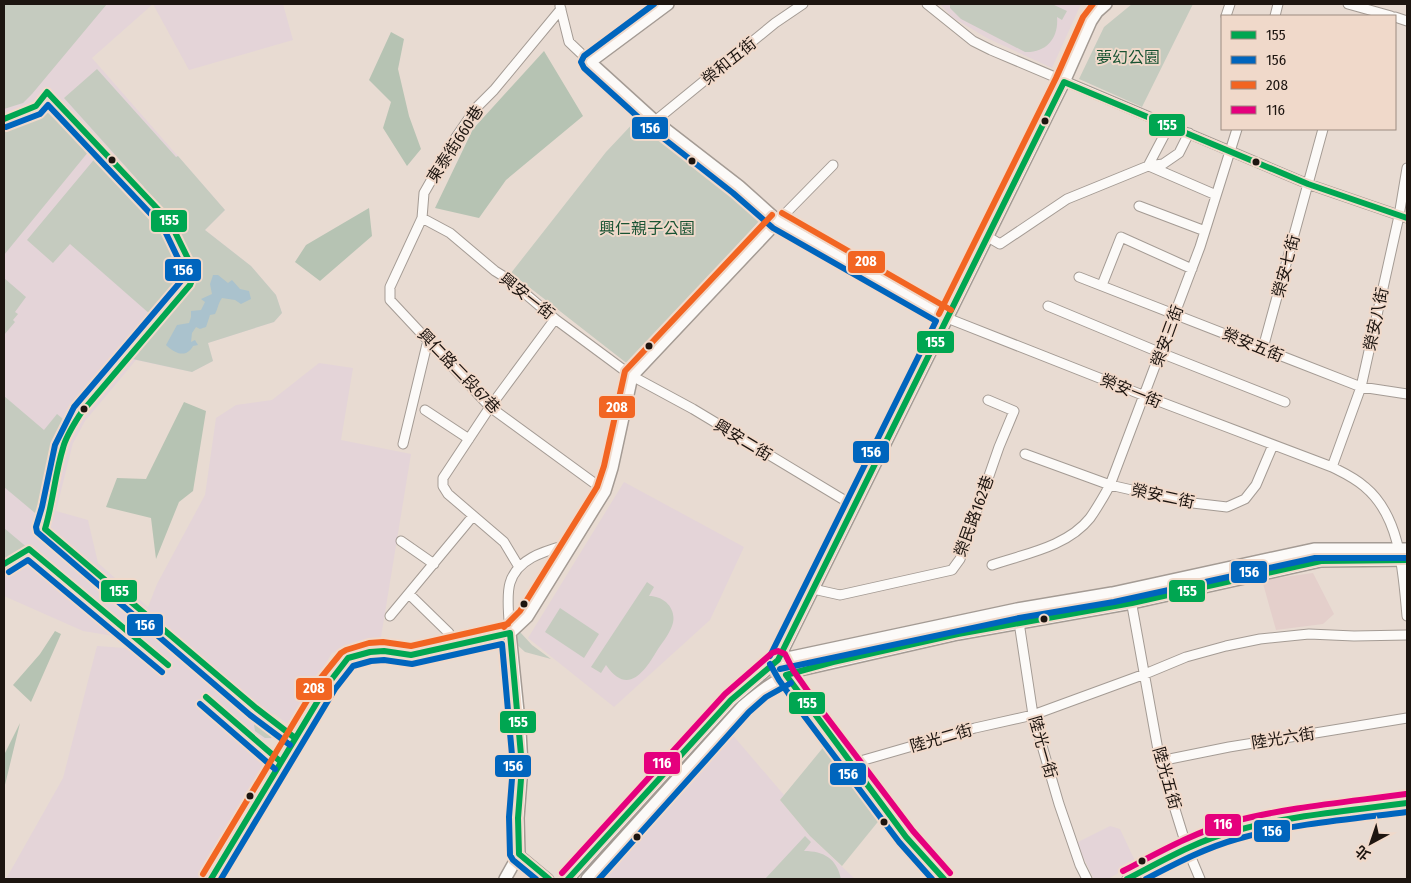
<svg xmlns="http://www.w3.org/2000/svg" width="1411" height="883" font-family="'Fira Sans Condensed','Noto Sans TC',sans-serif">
<rect width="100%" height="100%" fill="#e8dbd2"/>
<path fill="#e4d4d8" d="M 4,4 L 283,4 L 293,40 L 189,70 L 153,4 L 92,58 L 225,210 L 205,230 L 251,266 L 276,295 L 282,313 L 274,322 L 208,343 L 213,361 L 192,372 L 136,360 L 85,421 L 73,443 L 56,511 L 88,520 L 98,563 L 148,607 L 157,584 L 205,495 L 216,418 L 236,405 L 272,400 L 319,363 L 353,368 L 341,440 L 411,454 L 381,637 L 332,653 L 300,707 L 288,724 L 274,714 L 269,721 L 274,725 L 277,731 L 271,739 L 264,740 L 258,735 L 251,744 L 268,760 L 198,879 L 6,879 L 63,778 L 97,646 L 125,648 L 126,638 L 83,631 L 4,596 Z
M 940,4 L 1081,4 L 1052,68 L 987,38 L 952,17 Z
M 624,482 L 744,547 L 710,620 L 614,707 L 528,638 Z
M 730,732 L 784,795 L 780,800 L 810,836 L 855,879 L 605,879 L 603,877 Z
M 1110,826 L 1120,829 L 1136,863 L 1108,879 L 1094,879 L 1076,843 Z"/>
<path fill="#e4cfcb" d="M 1313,573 L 1334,614 L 1323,624 L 1276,630 L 1262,580 Z"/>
<path fill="#c5cbbf" d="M 4,4 L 107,4 L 32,94 L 23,103 L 4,109 Z
M 950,4 L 1052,4 L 1067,11 L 1062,20 L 1057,17 C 1059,38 1046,53 1025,52 L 961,19 L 950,8 Z
M 1132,4 L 1193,4 L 1142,107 L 1079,79 L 1104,27 Z
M 97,69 L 176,157 L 178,156 L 225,210 L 205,230 L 251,266 L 276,295 L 282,313 L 274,322 L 208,343 L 213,361 L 192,372 L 128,358 L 159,322 L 70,244 L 53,263 L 27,240 L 102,150 L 140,190 L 144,187 L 64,98 Z
M 47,112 L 89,151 L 4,255 L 4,129 L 9,129 Z
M 638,118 L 737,198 L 761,219 L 629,365 L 511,273 L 606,152 Z
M 4,278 L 26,297 L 15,312 L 18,314 L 13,320 L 15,322 L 4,335 Z
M 4,396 L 44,430 L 57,414 L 68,423 L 54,450 L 41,518 L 4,487 Z
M 4,528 L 29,549 L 4,564 Z
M 647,582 L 654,587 L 649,596 C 665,596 678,610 672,626 C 669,634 663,642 658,649 C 645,671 628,697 606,665 L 601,673 L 591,667 Z
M 560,608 L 599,634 L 584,658 L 545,632 Z
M 520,632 L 532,645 L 551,659 L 525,652 L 513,641 Z
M 258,718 C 266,718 272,723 276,731 L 271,738 L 265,738 L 255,731 L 254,725 Z
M 826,744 L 858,791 L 881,818 L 842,866 L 810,836 L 780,800 Z
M 805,836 L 811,842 L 804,851 C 824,851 837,859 841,879 L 765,879 Z"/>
<path fill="#b6c3b3" d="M 391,32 L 404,39 L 398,69 L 409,116 L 421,149 L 407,166 L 383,128 L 391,102 L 369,80 Z
M 544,51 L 583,116 L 506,180 L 479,218 L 435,208 L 473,129 Z
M 369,208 L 372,236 L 320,281 L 295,262 L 306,245 Z
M 184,402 L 206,411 L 193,491 L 179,502 L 156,559 L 151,518 L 106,507 L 117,478 L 146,479 Z
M 55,631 L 61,634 L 31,702 L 13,685 L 40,654 Z
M 20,723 L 4,789 L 4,755 Z"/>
<path fill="#aac2cd" d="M 213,275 L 218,275 L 228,283 L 232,280 L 240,289 L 249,291 L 251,299 L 241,304 L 235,300 L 222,298 C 218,303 218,309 215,314 L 210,315 L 206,327 L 200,329 L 196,327 L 192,333 L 191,342 L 195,340 L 198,345 L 193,346 C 186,359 174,353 166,345 L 177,325 L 189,323 L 191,317 L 191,311 L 201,310 L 205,302 L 201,299 L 212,294 L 210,284 Z"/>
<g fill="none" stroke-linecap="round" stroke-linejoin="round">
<g stroke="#a49b94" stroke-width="11">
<path id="minor" d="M 927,4 L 973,41 L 991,50 L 1308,184 L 1407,218
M 1348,4 L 1391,16
M 560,6 L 569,42 L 590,62
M 561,9 L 494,90 L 476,108 L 456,137 L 424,193 L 422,218 L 390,287 L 390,300 L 490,407 L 605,491
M 1226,16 L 1230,4
M 1275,16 L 1278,4
M 1395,17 L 1407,21
M 655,121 L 775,23 L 803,4
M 833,165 L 778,221 L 947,318 L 1145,396 L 1332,467 C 1344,473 1355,478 1365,487 C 1401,517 1403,573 1407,616
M 1148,166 L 1169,126
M 1149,166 L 1216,195
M 1139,206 L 1205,231
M 422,218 L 450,233 L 495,271 L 508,279 L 555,319 L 632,376 L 693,409 L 854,506
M 988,237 L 1000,244 L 1067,199 L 1148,166 L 1163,164 L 1179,153 L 1189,133
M 1079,277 L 1361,387 L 1407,394
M 1102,285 L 1121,237 L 1192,269
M 1048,306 L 1161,353 L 1285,402
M 1263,348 L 1323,129
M 425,410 L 469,439
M 403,444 L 428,340
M 1025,454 L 1110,485 L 1184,502 L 1227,507 L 1245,499 L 1256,485 L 1273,445
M 1332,467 L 1361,387 L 1399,216 L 1407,168
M 401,541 L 434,564
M 992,565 C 1024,554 1067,547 1090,518 C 1097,508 1104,496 1110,485 L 1200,247 L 1237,129
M 519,567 L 504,542 L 448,494 L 443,486 L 443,478 L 490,407 L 555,319
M 813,589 L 840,595 L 952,570 L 960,559 L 999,447 L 1014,411 L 988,400
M 1129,589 L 1160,761 L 1187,848 L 1200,879
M 409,594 L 449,633
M 1017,609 L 1033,715 L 1059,804 L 1080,865 L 1087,879
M 390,616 L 473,516
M 778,660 L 786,675 L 812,712 L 906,837 L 944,879
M 1160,761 L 1229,747 L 1407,718
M 850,764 L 975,728 L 1033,715 L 1145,674 L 1186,657 L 1226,646 L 1260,639 L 1309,634 L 1354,636 L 1407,635
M 519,854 L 549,879
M 211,879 L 328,684 L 348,658 L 370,652 L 384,651 L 411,655 L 510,633 C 509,619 506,596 510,583 C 518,556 550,550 573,543
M 1127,879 L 1187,848 L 1233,831 L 1286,819 L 1407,803"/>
</g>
<g stroke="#a49b94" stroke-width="14">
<path id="tertiary" d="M 778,660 L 1017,609 L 1112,593 L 1314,549 L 1407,549
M 505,879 L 519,854 L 518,818 L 522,766 L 520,731 L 510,633 L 527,617 L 605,491 L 612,468 L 632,376 L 778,221 L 739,186 L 655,121 L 590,62 L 668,4
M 568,879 L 731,700 L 778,660 L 1064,82 L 1091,21 L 1097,12 L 1106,4
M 587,879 L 743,706 C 760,692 776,679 796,671 L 958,634 L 1132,603 L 1321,561 L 1407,560"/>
</g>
<use href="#minor" stroke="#fcfaf8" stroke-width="9"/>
<use href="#tertiary" stroke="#fcfaf8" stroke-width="11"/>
<g stroke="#f0d9ca" stroke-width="10">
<path id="bus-1" d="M 4,119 L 36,106 L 47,92 L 170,222 L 195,273 L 190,285 L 81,413 C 74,424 66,436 63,448 C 55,474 53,502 45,529 L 256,708 L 295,738
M 4,564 L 29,549 L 168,665
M 206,697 L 281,762
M 211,879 L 328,684 L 348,658 L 370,652 L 384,651 L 411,655 L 510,633 L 522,766 L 518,818 L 519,854 L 549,879
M 568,879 L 731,700 L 778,660 L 1064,82 L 1308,184 L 1407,218
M 944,879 L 906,837 L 786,675 L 833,662 L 958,634 L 1132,603 L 1321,561 L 1407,560
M 1127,879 C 1162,861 1196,841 1234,831 C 1291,815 1349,811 1407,803"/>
</g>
<g stroke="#f0d9ca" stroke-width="10">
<path id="bus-2" d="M 654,4 L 584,56 L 581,62 L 584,68 L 649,127 L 733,193 L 773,228 L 936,321 L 770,656
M 6,127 L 40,114 L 48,105 L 163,227 L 185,273 L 182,280 L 74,407 L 55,445 L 42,507 L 36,527 L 37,532 L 250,715 L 290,745
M 9,572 L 28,560 L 162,672
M 770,664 L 779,680 L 805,717 L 899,842 L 932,879
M 780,669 L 1019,618 L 1114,602 L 1315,558 L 1407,558
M 200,704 L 275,769
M 221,879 L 335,689 L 353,666 L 371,661 L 384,660 L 412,664 L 502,644 L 513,766 L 509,817 L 510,855 L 513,860 L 536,879
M 599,879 L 749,712 L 766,697 L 791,683
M 1146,879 C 1175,864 1205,848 1237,839 C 1292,824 1350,819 1407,812"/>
</g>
<g stroke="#f0d9ca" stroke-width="10">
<path id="bus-3" d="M 782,213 L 951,310
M 939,314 L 1056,78 L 1083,17 L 1093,4
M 504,627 L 520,611 L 597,487 L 604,466 L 625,371 L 772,215
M 203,874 L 320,679 L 341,653 L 346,650 L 369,643 L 383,642 L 411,646 L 508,624"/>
</g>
<g stroke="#f0d9ca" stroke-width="10">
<path id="bus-4" d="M 1123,871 C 1158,853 1193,833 1231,822 C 1288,807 1348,802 1406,794
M 562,873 L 725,694 L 772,653 L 778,651 L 785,654 L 793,670 L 819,707 L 913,831 L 950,873"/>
</g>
<use href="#bus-1" stroke="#00a651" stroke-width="6"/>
<use href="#bus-2" stroke="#0065bd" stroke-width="6"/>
<use href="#bus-3" stroke="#f26522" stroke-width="6"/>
<use href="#bus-4" stroke="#e5007d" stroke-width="6"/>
</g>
<g fill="#1d1510" stroke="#f0d9ca" stroke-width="2">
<circle cx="1045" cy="121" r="4.5"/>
<circle cx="112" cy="160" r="4.5"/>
<circle cx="692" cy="161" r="4.5"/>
<circle cx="1256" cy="162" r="4.5"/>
<circle cx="649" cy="346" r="4.5"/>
<circle cx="84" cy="409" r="4.5"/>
<circle cx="524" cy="604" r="4.5"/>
<circle cx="1044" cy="619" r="4.5"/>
<circle cx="250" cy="796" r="4.5"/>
<circle cx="884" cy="822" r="4.5"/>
<circle cx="637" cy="837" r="4.5"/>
<circle cx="1142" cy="861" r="4.5"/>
</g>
<g text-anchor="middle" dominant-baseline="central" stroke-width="4" stroke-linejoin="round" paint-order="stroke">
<g font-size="16" fill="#195333" stroke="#f0d9ca">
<text x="1128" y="57">夢幻公園</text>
<text x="647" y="228">興仁親子公園</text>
</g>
<g font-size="16" fill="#1d1510" stroke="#f0d9ca">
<text transform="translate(729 61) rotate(-39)">榮和五街</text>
<text transform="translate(455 144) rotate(-57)">東泰街660巷</text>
<text transform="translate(1286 266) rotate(-75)">榮安七街</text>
<text transform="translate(527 296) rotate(38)">興安一街</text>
<text transform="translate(1376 319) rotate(-78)">榮安八街</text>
<text transform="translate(1167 336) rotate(-70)">榮安三街</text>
<text transform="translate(1253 345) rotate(22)">榮安五街</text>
<text transform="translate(459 371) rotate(46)">興仁路二段67巷</text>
<text transform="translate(1131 391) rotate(22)">榮安一街</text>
<text transform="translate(743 440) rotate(31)">興安二街</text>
<text transform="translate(1163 496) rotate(12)">榮安二街</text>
<text transform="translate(974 516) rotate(-70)">榮民路162巷</text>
<text transform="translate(941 738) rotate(-16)">陸光二街</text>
<text transform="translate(1283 738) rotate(-9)">陸光六街</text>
<text transform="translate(1043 747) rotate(74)">陸光一街</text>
<text transform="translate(1167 778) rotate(74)">陸光五街</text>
</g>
</g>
<g stroke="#f0d9ca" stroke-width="2">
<rect x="1148" y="113" width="38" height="24" rx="5" fill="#00a651"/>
<rect x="631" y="116" width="38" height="24" rx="5" fill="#0065bd"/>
<rect x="150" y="209" width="38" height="24" rx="5" fill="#00a651"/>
<rect x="847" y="250" width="39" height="24" rx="5" fill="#f26522"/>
<rect x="164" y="258" width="38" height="24" rx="5" fill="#0065bd"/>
<rect x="916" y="330" width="39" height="24" rx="5" fill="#00a651"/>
<rect x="598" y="395" width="38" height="24" rx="5" fill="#f26522"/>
<rect x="852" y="440" width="38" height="24" rx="5" fill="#0065bd"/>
<rect x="1230" y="560" width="38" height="24" rx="5" fill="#0065bd"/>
<rect x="1168" y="579" width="38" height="24" rx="5" fill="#00a651"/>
<rect x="100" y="579" width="38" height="24" rx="5" fill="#00a651"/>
<rect x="126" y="613" width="38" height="24" rx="5" fill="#0065bd"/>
<rect x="295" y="677" width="38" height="24" rx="5" fill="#f26522"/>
<rect x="788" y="691" width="38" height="24" rx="5" fill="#00a651"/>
<rect x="499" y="710" width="38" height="24" rx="5" fill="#00a651"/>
<rect x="643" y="751" width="38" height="24" rx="5" fill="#e5007d"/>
<rect x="494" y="754" width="38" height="24" rx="5" fill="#0065bd"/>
<rect x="829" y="762" width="38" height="24" rx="5" fill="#0065bd"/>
<rect x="1204" y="813" width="38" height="24" rx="5" fill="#e5007d"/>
<rect x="1253" y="819" width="38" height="24" rx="5" fill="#0065bd"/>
</g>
<g font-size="14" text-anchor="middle" font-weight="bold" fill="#fff">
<text x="1167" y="130">155</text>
<text x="650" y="133">156</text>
<text x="169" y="225">155</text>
<text x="866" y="266">208</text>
<text x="183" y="275">156</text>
<text x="935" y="347">155</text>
<text x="617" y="412">208</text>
<text x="871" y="457">156</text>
<text x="1249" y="577">156</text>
<text x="1187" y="596">155</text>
<text x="119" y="596">155</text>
<text x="145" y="630">156</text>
<text x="314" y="693">208</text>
<text x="807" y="708">155</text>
<text x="518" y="727">155</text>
<text x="662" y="768">116</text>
<text x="513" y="771">156</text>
<text x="848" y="779">156</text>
<text x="1223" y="829">116</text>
<text x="1272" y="836">156</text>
</g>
<rect width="1411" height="883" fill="none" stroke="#1d1510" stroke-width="10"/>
<rect x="1221" y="15" width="175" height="115" fill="#f0d9ca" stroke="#9c8b80"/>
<rect x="1231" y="31" width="25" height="8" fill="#00a651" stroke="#9c8b80"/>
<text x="1266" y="40" font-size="15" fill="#1d1510">155</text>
<rect x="1231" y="56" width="25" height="8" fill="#0065bd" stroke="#9c8b80"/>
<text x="1266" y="65" font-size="15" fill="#1d1510">156</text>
<rect x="1231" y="81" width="25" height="8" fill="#f26522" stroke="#9c8b80"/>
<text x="1266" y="90" font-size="15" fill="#1d1510">208</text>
<rect x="1231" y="106" width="25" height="8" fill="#e5007d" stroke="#9c8b80"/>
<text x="1266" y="115" font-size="15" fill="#1d1510">116</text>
<g transform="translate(1371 843) rotate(220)" stroke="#f0d9ca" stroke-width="4" paint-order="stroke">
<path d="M0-4L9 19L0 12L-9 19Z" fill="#1d1510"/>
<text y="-8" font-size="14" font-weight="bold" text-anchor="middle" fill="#1d1510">北</text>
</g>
</svg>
